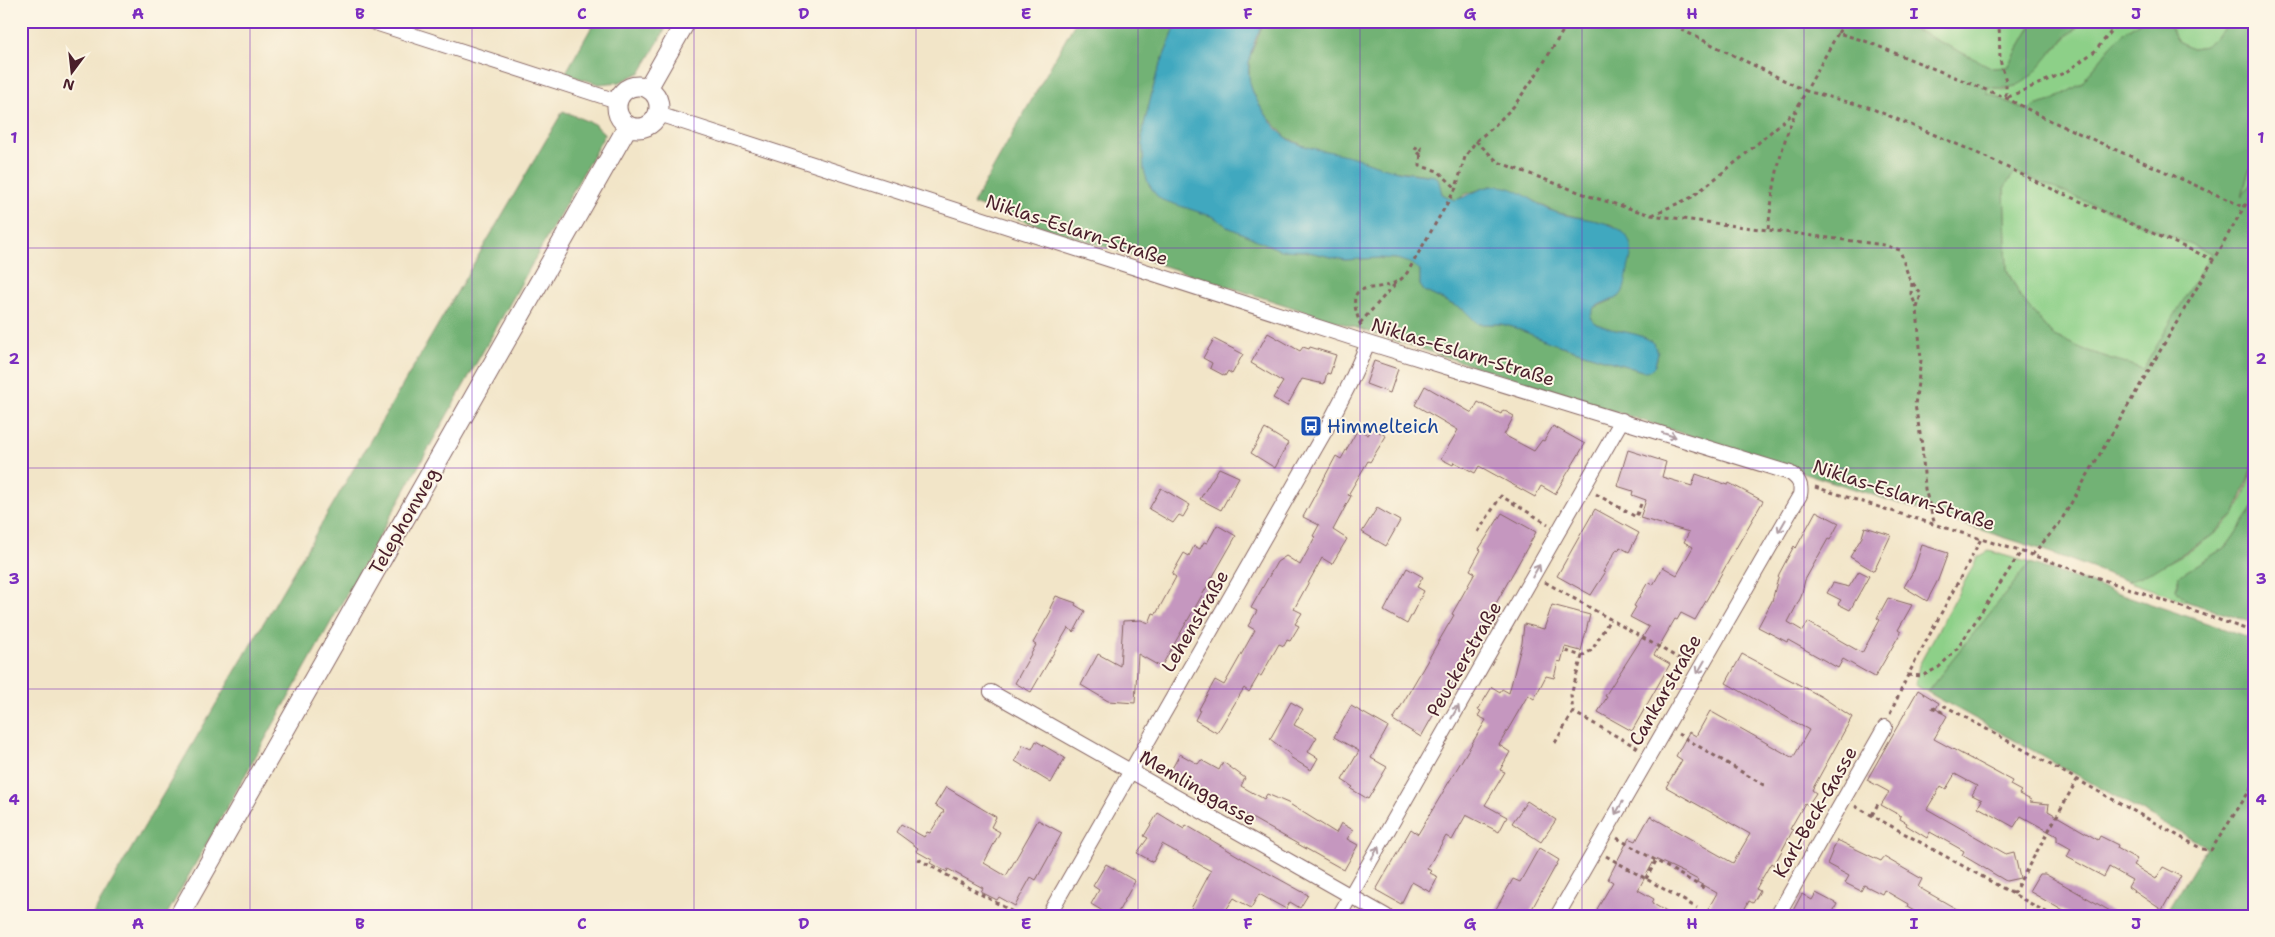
<svg xmlns="http://www.w3.org/2000/svg" width="2275" height="937" font-family="'Shantell Sans',sans-serif">
<rect width="100%" height="100%" fill="#fcf5e5"/>
<filter id="ink" filterUnits="userSpaceOnUse"><feTurbulence type="fractalNoise" baseFrequency=".02" numOctaves="2"/><feDisplacementMap in="SourceGraphic" scale="10" xChannelSelector="R" yChannelSelector="G"/><feConvolveMatrix kernelMatrix="1 2 1 2 8 2 1 2 1" color-interpolation-filters="sRGB"/></filter>
<filter id="wash" filterUnits="userSpaceOnUse"><feTurbulence type="fractalNoise" baseFrequency=".0096" numOctaves="4" result="noise"/><feDisplacementMap in="SourceGraphic" scale="20" xChannelSelector="R" yChannelSelector="G"/><feGaussianBlur stdDeviation="1.12" result="paint"/><feColorMatrix in="noise" values="0 0 0 0 0 0 0 0 0 0 0 0 0 0 0 0 0 1.4 0 .05"/><feComposite in="paint" operator="in"/></filter>
<g filter="url(#wash)">
<rect width="100%" height="100%" fill="#f2e5c8"/>
<path fill="#8dd088" stroke="#6c785a" d="M 1890,21 L 2034,21 L 2008,67 L 1992,68 L 1922,33 Z
M 2084,21 L 2141,21 L 2126,31 L 2111,46 L 2081,84 L 2052,101 L 2034,106 L 2029,111 L 1987,93 L 1988,87 L 2003,90 L 2015,87 Z
M 2166,21 L 2248,21 L 2225,28 L 2206,46 L 2192,48 L 2178,41 Z
M 2254,158 L 2254,178 L 2242,200 L 2248,173 Z
M 2015,172 L 2212,253 L 2143,369 L 2085,350 L 2052,335 L 2020,297 L 2007,269 L 2004,188 Z
M 2254,462 L 2254,507 L 2227,546 L 2179,576 L 2176,589 L 2188,602 L 2127,581 C 2159,569 2212,542 2234,515 C 2243,504 2250,476 2254,462 Z
M 1989,551 L 2030,563 L 1927,692 L 1915,685 L 1919,665 L 1978,557 Z"/>
<path fill="#72b274" stroke="#5e6850" fill-rule="evenodd" d="M 595,21 L 670,21 L 641,72 L 620,82 L 599,84 L 565,74 Z
M 1076,21 L 1178,21 L 1157,73 L 1142,133 L 1144,170 L 1150,186 L 1158,197 L 1214,217 L 1230,228 L 1280,250 L 1304,251 L 1345,260 L 1379,258 L 1397,259 L 1410,263 L 1420,270 L 1420,285 L 1424,291 L 1464,310 L 1478,324 L 1501,324 L 1513,327 L 1561,346 L 1642,371 L 1649,371 C 1654,367 1656,364 1657,358 C 1662,326 1601,337 1590,317 L 1594,308 L 1619,297 L 1623,290 L 1631,253 L 1626,235 L 1613,225 L 1555,212 L 1516,191 L 1500,186 L 1491,186 L 1466,194 L 1457,200 C 1441,198 1439,189 1435,176 L 1386,169 L 1360,159 L 1306,147 L 1286,137 L 1261,109 L 1249,83 L 1249,59 L 1264,21 L 1890,21 L 1922,33 L 1993,68 L 2008,67 L 2034,21 L 2084,21 C 2075,29 2066,37 2057,46 C 2034,70 2027,94 1988,87 L 1987,93 L 2029,111 L 2034,106 L 2052,101 L 2081,84 L 2111,46 L 2126,31 L 2141,21 L 2166,21 L 2178,41 L 2192,48 L 2206,46 L 2225,28 L 2254,21 L 2254,158 L 2248,173 L 2242,197 L 2254,178 L 2254,462 L 2248,479 L 2235,514 L 2211,536 L 2154,571 L 2127,581 L 2043,550 L 973,204 ZM 2015,172 L 2211,253 L 2143,369 L 2085,350 L 2052,335 L 2020,296 L 2007,270 L 2004,188 Z
M 563,111 L 594,124 L 605,134 L 166,916 L 92,916 Z
M 2254,507 L 2254,623 L 2188,602 L 2176,589 L 2179,576 L 2227,546 Z
M 2030,563 L 2254,639 L 2254,902 L 2245,916 L 2165,916 L 2207,847 L 1927,692 Z"/>
<path fill="#3fa8bf" stroke="#446475" d="M 1178,21 L 1264,21 C 1245,58 1241,82 1267,116 C 1274,126 1283,137 1294,142 C 1311,150 1331,151 1350,156 C 1362,159 1373,165 1386,168 C 1402,173 1418,174 1435,176 L 1438,178 L 1442,194 L 1454,200 C 1468,198 1481,185 1497,186 C 1519,186 1535,205 1555,212 C 1585,223 1643,216 1629,265 C 1626,275 1627,295 1615,299 C 1608,301 1601,303 1594,308 L 1590,318 C 1606,337 1650,326 1658,352 L 1655,366 L 1649,371 L 1642,371 L 1552,343 L 1513,327 L 1501,324 L 1478,324 L 1464,310 L 1424,291 L 1420,285 L 1420,270 L 1410,263 L 1397,259 L 1379,258 L 1345,260 L 1304,251 L 1280,250 L 1230,228 L 1214,217 L 1162,200 L 1156,195 L 1148,183 L 1144,170 L 1142,133 L 1157,73 Z"/>
<g id="blocks">
<path fill="#c597bf" d="M 1268,333 L 1300,351 L 1303,347 L 1309,349 L 1310,347 L 1336,355 L 1330,374 L 1327,373 L 1324,384 L 1302,379 L 1287,406 L 1273,398 L 1283,382 L 1251,363 Z
M 1214,339 L 1243,354 L 1232,374 L 1228,371 L 1225,376 L 1210,368 L 1212,363 L 1203,358 Z
M 1374,361 L 1398,369 L 1390,393 L 1366,384 Z
M 1425,386 L 1472,413 L 1478,402 L 1501,414 L 1503,410 L 1514,416 L 1504,435 L 1534,451 L 1542,440 L 1544,441 L 1553,426 L 1585,444 L 1555,494 L 1541,486 L 1535,497 L 1479,466 L 1475,473 L 1454,462 L 1453,465 L 1441,459 L 1458,430 L 1415,405 Z
M 1372,428 L 1386,436 L 1370,462 L 1368,461 L 1348,495 L 1351,496 L 1333,530 L 1347,539 L 1332,564 L 1322,558 L 1294,609 L 1302,613 L 1295,624 L 1299,626 L 1290,641 L 1287,640 L 1284,646 L 1279,644 L 1261,676 L 1259,675 L 1249,692 L 1244,688 L 1217,733 L 1195,720 L 1200,710 L 1199,709 L 1215,680 L 1224,685 L 1255,630 L 1248,626 L 1257,611 L 1251,608 L 1277,562 L 1286,556 L 1300,565 L 1315,537 L 1313,536 L 1319,525 L 1303,517 L 1336,456 L 1341,459 L 1358,429 L 1368,435 Z
M 1265,429 L 1288,443 L 1275,468 L 1251,453 Z
M 1628,450 L 1666,462 L 1662,477 L 1692,486 L 1696,474 L 1728,485 L 1729,483 L 1763,501 L 1695,620 L 1681,613 L 1677,620 L 1675,619 L 1654,655 L 1670,664 L 1632,731 L 1598,712 L 1607,697 L 1605,696 L 1649,627 L 1630,617 L 1636,607 L 1634,606 L 1648,582 L 1653,585 L 1663,567 L 1677,575 L 1693,547 L 1684,542 L 1689,532 L 1640,518 L 1646,500 L 1632,495 L 1633,491 L 1617,486 Z
M 1219,468 L 1239,477 L 1221,510 L 1200,499 Z
M 1161,488 L 1190,505 L 1183,517 L 1179,515 L 1173,523 L 1149,509 Z
M 1377,508 L 1400,521 L 1386,546 L 1362,532 Z
M 1595,509 L 1639,533 L 1629,552 L 1620,547 L 1619,550 L 1617,549 L 1603,572 L 1605,573 L 1591,595 L 1557,576 Z
M 1816,511 L 1839,523 L 1830,540 L 1828,539 L 1805,580 L 1801,597 L 1788,622 L 1803,631 L 1808,622 L 1862,653 L 1880,620 L 1877,618 L 1888,598 L 1912,605 L 1898,630 L 1901,632 L 1875,677 L 1843,659 L 1838,668 L 1788,640 L 1787,642 L 1758,627 L 1772,601 L 1779,574 L 1794,546 L 1796,548 Z
M 1502,513 L 1536,532 L 1421,737 L 1393,720 L 1454,615 L 1452,614 L 1475,573 L 1470,570 L 1481,550 L 1479,549 Z
M 1217,525 L 1236,536 L 1161,667 L 1138,654 L 1135,703 L 1108,701 L 1081,685 L 1098,654 L 1120,666 L 1123,621 L 1141,620 L 1149,623 L 1153,613 L 1156,614 L 1176,577 L 1172,574 L 1184,553 L 1189,556 L 1194,546 L 1200,549 L 1204,542 L 1207,543 Z
M 1865,527 L 1891,535 L 1874,571 L 1850,557 L 1862,537 Z
M 1922,545 L 1948,553 L 1938,580 L 1927,601 L 1904,587 L 1914,570 Z
M 1407,568 L 1423,577 L 1417,587 L 1424,591 L 1407,624 L 1384,611 Z
M 1859,571 L 1869,576 L 1850,610 L 1838,604 L 1841,600 L 1827,593 L 1833,583 L 1849,587 Z
M 1056,596 L 1076,603 L 1075,605 L 1085,611 L 1074,632 L 1068,628 L 1031,692 L 1015,683 L 1036,645 L 1033,643 L 1051,611 L 1050,608 Z
M 1552,605 L 1590,615 L 1581,651 L 1565,647 L 1561,662 L 1558,661 L 1554,678 L 1546,676 L 1534,699 L 1528,695 L 1499,745 L 1510,752 L 1500,770 L 1505,772 L 1485,805 L 1507,817 L 1499,832 L 1466,815 L 1452,840 L 1446,836 L 1427,869 L 1432,871 L 1430,873 L 1438,877 L 1430,892 L 1412,882 L 1401,904 L 1376,890 L 1411,829 L 1418,834 L 1486,720 L 1478,716 L 1481,711 L 1478,710 L 1492,687 L 1500,692 L 1502,689 L 1509,693 L 1522,643 L 1524,624 L 1544,629 Z
M 1742,654 L 1822,697 L 1852,717 L 1812,790 L 1816,793 L 1808,805 L 1805,803 L 1790,829 L 1793,830 L 1779,856 L 1774,865 L 1771,863 L 1756,889 L 1760,891 L 1753,903 L 1749,901 L 1741,916 L 1704,916 L 1717,893 L 1697,882 L 1698,880 L 1685,873 L 1655,859 L 1638,890 L 1654,899 L 1652,903 L 1673,916 L 1609,916 L 1597,909 L 1613,882 L 1608,879 L 1629,838 L 1636,841 L 1650,816 L 1733,863 L 1750,834 L 1666,787 L 1682,760 L 1676,756 L 1689,732 L 1696,736 L 1710,711 L 1793,758 L 1809,730 L 1726,683 Z
M 1918,690 L 1939,703 L 1936,709 L 1947,716 L 1934,739 L 2012,781 L 2010,785 L 2021,791 L 2019,794 L 2031,800 L 2030,802 L 2049,804 L 2048,811 L 2098,840 L 2100,836 L 2118,845 L 2117,848 L 2137,859 L 2133,865 L 2156,879 L 2163,867 L 2181,876 L 2162,910 L 2128,887 L 2132,880 L 2109,867 L 2104,877 L 2067,857 L 2071,849 L 2057,841 L 2057,836 L 2021,816 L 2014,827 L 1978,807 L 1982,800 L 1972,795 L 1977,786 L 1955,774 L 1946,789 L 1941,786 L 1927,809 L 2006,854 L 2014,852 L 2020,878 L 2006,881 L 1962,855 L 1964,851 L 1930,832 L 1927,838 L 1906,825 L 1907,823 L 1900,819 L 1901,816 L 1881,805 L 1889,792 L 1867,780 Z
M 1291,702 L 1303,709 L 1294,725 L 1317,737 L 1308,752 L 1318,758 L 1311,770 L 1290,757 L 1291,755 L 1270,739 Z
M 1351,706 L 1388,727 L 1371,758 L 1387,767 L 1368,799 L 1351,789 L 1353,787 L 1342,780 L 1359,751 L 1334,737 Z
M 1036,741 L 1065,758 L 1051,783 L 1015,761 L 1023,745 L 1032,749 Z
M 1180,754 L 1198,764 L 1201,760 L 1219,770 L 1223,762 L 1245,778 L 1241,786 L 1264,799 L 1267,794 L 1288,803 L 1336,833 L 1341,823 L 1353,830 L 1347,839 L 1358,845 L 1344,870 L 1170,772 Z
M 946,787 L 996,817 L 991,827 L 1000,832 L 984,863 L 1006,876 L 1038,820 L 1062,833 L 1036,880 L 1031,877 L 1015,906 L 999,897 L 997,900 L 981,892 L 983,888 L 948,869 L 947,872 L 930,863 L 932,860 L 916,851 L 918,848 L 896,832 L 901,824 L 924,837 L 927,832 L 930,833 L 944,811 L 935,805 Z
M 1527,801 L 1556,820 L 1541,842 L 1512,823 Z
M 1158,813 L 1184,829 L 1186,825 L 1250,863 L 1308,895 L 1300,908 L 1290,902 L 1286,909 L 1259,894 L 1251,908 L 1234,898 L 1222,916 L 1187,916 L 1211,871 L 1162,844 L 1153,862 L 1137,853 L 1148,838 L 1144,836 Z
M 1837,840 L 1881,861 L 1884,857 L 1922,879 L 1918,887 L 1969,916 L 1911,916 L 1914,911 L 1907,907 L 1908,904 L 1884,890 L 1882,894 L 1864,885 L 1861,891 L 1845,883 L 1849,876 L 1827,864 Z
M 1539,848 L 1559,860 L 1528,916 L 1492,916 L 1513,879 L 1520,882 Z
M 1106,864 L 1135,881 L 1116,916 L 1111,916 L 1091,904 L 1099,890 L 1093,886 Z
M 2039,874 L 2045,874 L 2119,916 L 2072,916 L 2029,891 Z
M 1816,893 L 1837,904 L 1831,916 L 1790,916 L 1802,894 L 1812,900 Z"/>
</g>
</g>
<g filter="url(#ink)">
<use href="#blocks" fill-opacity="0" stroke="#856462" stroke-width="1"/>
<g fill="none" stroke-linecap="round" stroke-linejoin="round">
<g stroke="#856462" stroke-width="16">
<path id="street" d="M 369,21 L 617,101
M 658,114 L 1368,343 L 1790,473 C 1799,479 1802,485 1800,495 L 1557,916
M 991,692 L 1386,916
M 1048,916 L 1324,433 L 1350,383 L 1368,343
M 1339,916 L 1622,420
M 1777,916 L 1885,727"/>
</g>
<g stroke="#856462" stroke-width="21">
<path id="secondary" d="M617 107a21 21 0 1 1 42 0a21 21 0 1 1-42 0Z
M 648,88 L 686,21
M 179,916 L 628,126"/>
</g>
<path stroke="#856462" stroke-width="3" stroke-dasharray="4 4" stroke-linecap="butt" d="M 1999,21 L 2000,60 L 2006,81 L 2006,98 L 2066,72 L 2095,51 L 2120,21
M 1838,33 L 1846,21
M 1476,141 L 1498,162 L 1592,197 L 1651,215 L 1884,245 L 1900,250 L 1909,278 L 1921,294 L 1917,308 L 1921,360 L 1915,405 L 1922,445 L 1925,489 L 1935,525
M 1421,155 L 1415,150 L 1417,146 L 1421,148 L 1420,166 L 1438,171 L 1456,188
M 1652,215 L 1692,197 L 1741,158 L 1796,110 L 1806,91 L 1664,21
M 1768,229 C 1773,189 1779,149 1796,111
M 2214,260 L 2043,185 L 1973,151 L 1868,107 L 1806,91 L 1838,33 L 1865,41 L 2006,98 L 2047,119 L 2244,207
M 1912,283 L 1911,294 L 1917,308
M 1360,323 L 1397,282
M 1361,326 C 1341,274 1372,296 1398,281 C 1401,280 1404,276 1407,273 L 1456,188 L 1465,157 L 1476,141 L 1491,129 L 1514,106 L 1538,72 L 1569,21
M 1815,487 L 2032,555 L 2254,632
M 1596,494 L 1636,517 L 1641,504
M 1478,532 L 1501,496 L 1548,524
M 2032,555 L 2059,524 L 2254,190
M 1545,582 L 1687,663
M 1566,651 L 1582,656 L 1592,650 L 1610,619
M 1582,656 L 1571,695 L 1573,712 L 1638,748
M 1908,675 L 1922,676 L 1939,667 L 1957,649 L 2021,552
M 1932,707 L 1942,712 L 1945,706 L 2202,849 L 2211,850 L 2254,784
M 1890,714 L 1908,675 L 1981,539
M 1678,734 L 1767,787
M 1555,743 L 1573,712
M 1855,806 L 2053,916
M 1872,815 L 1879,802
M 1617,838 L 1707,890
M 1606,856 L 1697,908
M 918,859 L 1020,916
M 1646,879 L 1656,861
M 2013,894 L 2077,780"/>
<use href="#street" stroke="#fff" stroke-width="14"/>
<use href="#secondary" stroke="#fff" stroke-width="19"/>
</g>
<defs><path id="oneway-shaft" d="M-6 0H5M1.5-3L5.5 0L1.5 3" fill="none" stroke-width="1.6" stroke-linecap="round" stroke-linejoin="round" transform="scale(1.25)"/></defs>
<g stroke="#ae9aa0">
<use href="#oneway-shaft" transform="translate(1669 435) rotate(18)"/>
<use href="#oneway-shaft" transform="translate(1782 526) rotate(120)"/>
<use href="#oneway-shaft" transform="translate(1536 571) rotate(-60)"/>
<use href="#oneway-shaft" transform="translate(1701 667) rotate(120)"/>
<use href="#oneway-shaft" transform="translate(1455 712) rotate(-60)"/>
<use href="#oneway-shaft" transform="translate(1619 808) rotate(120)"/>
<use href="#oneway-shaft" transform="translate(1375 853) rotate(-60)"/>
</g>
</g>
<path fill="none" stroke="#7b2cbf" stroke-width="1" stroke-opacity="0.55" d="M 250,21 L 250,916M 472,21 L 472,916M 694,21 L 694,916M 916,21 L 916,916M 1138,21 L 1138,916M 1360,21 L 1360,916M 1582,21 L 1582,916M 1804,21 L 1804,916M 2026,21 L 2026,916M 21,248 L 2254,248M 21,468 L 2254,468M 21,689 L 2254,689"/>
<defs>
<g id="bus-square" transform="scale(1.125)"><rect x="-9" y="-9" width="18" height="18" rx="4" fill="#1a4fb4" stroke="#fcf5e5"/><path d="M-5-6H5V4H4V6H2V4H-2V6H-4V4H-5ZM-3.5-4V0h7V-4ZM-3.5 1.2v1.5H-2V1.2ZM2 1.2v1.5H3.5V1.2Z" fill="#fff"/></g>
</defs>
<g fill-rule="evenodd">
<use href="#bus-square" x="1311" y="426"/>
</g>
<g text-anchor="middle" dominant-baseline="central" stroke-width="4" stroke-linejoin="round" paint-order="stroke">
<g font-size="19" fill="#4a1f2b" stroke="#fcf5e5">
<text transform="translate(1077 230) rotate(18)">Niklas-Eslarn-Straße</text>
<text transform="translate(1463 352) rotate(17)">Niklas-Eslarn-Straße</text>
<text transform="translate(1904 495) rotate(18)">Niklas-Eslarn-Straße</text>
<text transform="translate(404 521) rotate(-60)">Telephonweg</text>
<text transform="translate(1195 621) rotate(-60)">Lehenstraße</text>
<text transform="translate(1464 659) rotate(-60)">Peuckerstraße</text>
<text transform="translate(1665 690) rotate(-60)">Cankarstraße</text>
<text transform="translate(1198 788) rotate(30)">Memlinggasse</text>
<text transform="translate(1815 812) rotate(-60)">Karl-Beck-Gasse</text>
</g>
<g font-size="19" fill="#164399" stroke="#fcf5e5" text-anchor="start">
<text x="1327" y="426">Himmelteich</text>
</g>
</g>
<rect width="2275" height="937" fill="none" stroke="#fcf5e5" stroke-width="55"/>
<g transform="translate(72 72) rotate(195)" stroke="#fcf5e5" stroke-width="4" paint-order="stroke">
<path d="M0-4L9 19L0 12L-9 19Z" fill="#4a1f2b"/>
<text y="-8" font-size="14" font-weight="bold" text-anchor="middle" fill="#4a1f2b">N</text>
</g>
<rect x="28" y="28" width="2220" height="882" fill="none" stroke="#7b2cbf" stroke-width="2"/>
<g font-size="16" text-anchor="middle" font-weight="bold" fill="#7b2cbf">
<text x="138" y="19">A</text>
<text x="360" y="19">B</text>
<text x="582" y="19">C</text>
<text x="804" y="19">D</text>
<text x="1026" y="19">E</text>
<text x="1248" y="19">F</text>
<text x="1470" y="19">G</text>
<text x="1692" y="19">H</text>
<text x="1914" y="19">I</text>
<text x="2136" y="19">J</text>
<text x="14" y="143">1</text>
<text x="2261" y="143">1</text>
<text x="14" y="364">2</text>
<text x="2261" y="364">2</text>
<text x="14" y="584">3</text>
<text x="2261" y="584">3</text>
<text x="14" y="805">4</text>
<text x="2261" y="805">4</text>
<text x="138" y="929">A</text>
<text x="360" y="929">B</text>
<text x="582" y="929">C</text>
<text x="804" y="929">D</text>
<text x="1026" y="929">E</text>
<text x="1248" y="929">F</text>
<text x="1470" y="929">G</text>
<text x="1692" y="929">H</text>
<text x="1914" y="929">I</text>
<text x="2136" y="929">J</text>
</g>
</svg>
